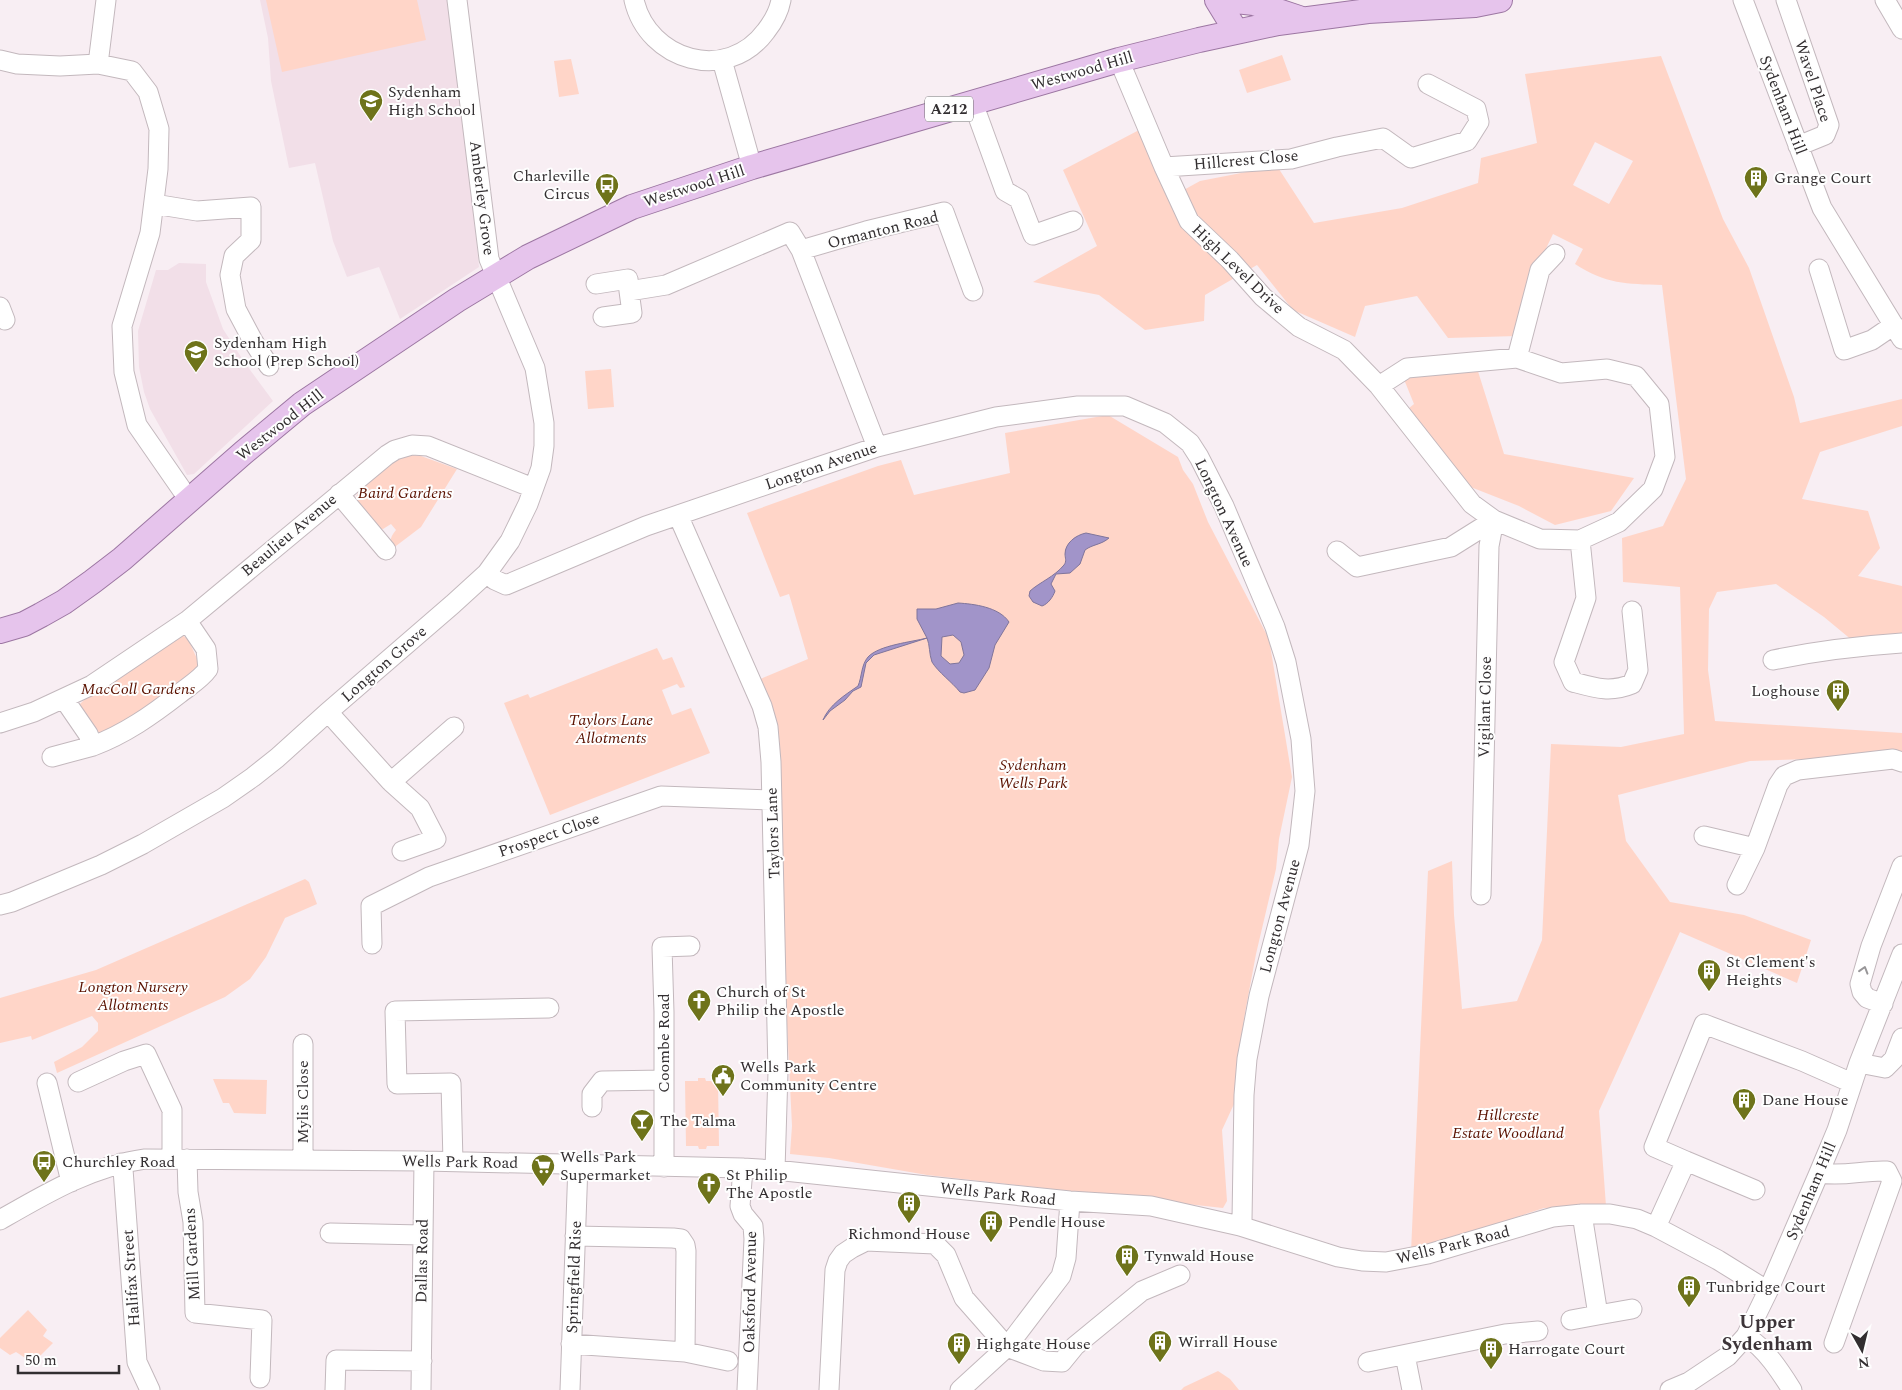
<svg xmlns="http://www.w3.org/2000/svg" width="1902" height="1390" font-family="Spectral,serif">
<rect width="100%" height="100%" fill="#f8eef3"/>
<path fill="#f2dfe8" d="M 260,0 L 451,0 L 479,267 L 400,319 L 379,267 L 347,277 L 333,241 L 315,163 L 289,168 L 271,81 L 268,38 Z
M 179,263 L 206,264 L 206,282 L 223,329 L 245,363 L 273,401 L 194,474 L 187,475 L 150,409 L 144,392 L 139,367 L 138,331 L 156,270 L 168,270 Z"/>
<path fill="#ffd5c8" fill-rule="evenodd" d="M 266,0 L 417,0 L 426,40 L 282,72 Z
M 1282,55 L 1291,80 L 1247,93 L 1239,70 Z
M 1661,56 L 1723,219 L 1749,268 L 1794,397 L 1800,423 L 1902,399 L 1902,426 L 1820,452 L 1802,499 L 1868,511 L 1880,548 L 1858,576 L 1902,586 L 1902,642 L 1853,641 L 1824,617 L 1776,584 L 1717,592 L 1709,609 L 1708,670 L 1715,721 L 1902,733 L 1902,756 L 1750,761 L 1618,795 L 1626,841 L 1670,902 L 1744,915 L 1811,940 L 1797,983 L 1680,932 L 1599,1111 L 1606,1206 L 1544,1208 L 1411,1252 L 1428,871 L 1452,861 L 1454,915 L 1462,1009 L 1517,1001 L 1542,940 L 1551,744 L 1621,747 L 1684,734 L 1680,587 L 1623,582 L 1622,538 L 1663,526 L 1686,479 L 1662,285 C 1627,284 1605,284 1575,264 L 1583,249 L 1553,234 L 1537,267 L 1517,336 L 1448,338 L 1417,296 L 1365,306 L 1355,337 L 1293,310 L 1257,265 L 1205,295 L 1204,321 L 1145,330 L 1099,295 L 1033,282 L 1097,246 L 1063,170 L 1141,129 L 1171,197 L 1200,181 L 1277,166 L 1314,223 L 1402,208 L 1478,183 L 1481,158 L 1537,143 L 1525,74 ZM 1595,142 L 1633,161 L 1609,204 L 1573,185 Z
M 571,59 L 579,94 L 559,97 L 554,61 Z
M 1476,365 L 1504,454 L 1634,478 L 1611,511 L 1555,525 L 1519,506 L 1463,484 L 1422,424 L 1408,409 L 1414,404 L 1399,367 Z
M 611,369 L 614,407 L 588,409 L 585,371 Z
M 1108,415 L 1178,457 L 1183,470 L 1193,484 L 1208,522 L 1269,639 L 1292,777 L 1279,839 L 1276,869 L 1256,954 L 1245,1013 L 1239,1052 L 1234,1104 L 1222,1130 L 1227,1201 L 1223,1208 L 927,1175 L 829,1158 L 790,1154 L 792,1126 L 782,922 L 758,680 L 808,659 L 789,594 L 780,597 L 747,513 L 878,466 L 901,460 L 914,495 L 1010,473 L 1005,433 Z
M 413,455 L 421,456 L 457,469 L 421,527 L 392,549 C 389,540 391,536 396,530 L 391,524 L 383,529 L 377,528 L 360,508 L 356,497 C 364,479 394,458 413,455 Z
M 182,635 L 188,639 L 199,663 L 197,670 L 152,705 L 103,733 L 95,731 L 78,706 L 86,698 Z
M 657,648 L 663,660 L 672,657 L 685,687 L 680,688 L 677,684 L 662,690 L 672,715 L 691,708 L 710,753 L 550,815 L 504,703 L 528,694 L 530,698 Z
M 305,879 L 309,882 L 317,904 L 285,918 L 266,957 L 250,979 L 225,997 L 57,1073 L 54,1062 L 82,1047 L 98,1031 L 98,1023 L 92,1016 L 32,1040 L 31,1036 L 0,1043 L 0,998 L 96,970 Z
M 698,1078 L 705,1078 L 706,1081 L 718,1081 L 719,1146 L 707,1146 L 706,1149 L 699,1149 L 698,1146 L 686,1146 L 685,1081 L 698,1081 Z
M 213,1079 L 267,1080 L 266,1114 L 234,1113 L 229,1103 L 223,1103 Z
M 28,1310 L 47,1330 L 43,1336 L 53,1343 L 33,1363 L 16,1352 L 10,1355 L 0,1348 L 0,1338 Z
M 1218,1371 L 1230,1379 L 1239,1390 L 1181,1390 L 1184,1387 Z"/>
<path fill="#a194c9" stroke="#80759b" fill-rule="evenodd" d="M 1086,533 L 1109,538 C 1101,545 1093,544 1085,550 L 1080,564 L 1070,573 L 1056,574 L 1051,584 L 1055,591 C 1053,597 1048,604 1042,606 L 1033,602 L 1029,596 L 1030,591 C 1040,582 1054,577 1064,565 C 1067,561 1065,558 1065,554 C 1065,543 1076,535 1086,533 Z
M 958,603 C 974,604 999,607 1009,622 L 995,645 L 989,668 L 975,690 L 964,693 L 960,692 C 952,682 938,672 932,662 C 929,654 930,645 927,638 L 874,655 L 866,663 L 861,687 L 853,691 L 845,700 L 830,711 L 823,720 C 829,705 845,695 858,686 C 862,677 861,665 868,657 C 879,645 912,642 927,638 L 917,619 L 917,609 L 936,609 ZM 953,635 L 961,642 L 964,655 L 959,663 L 950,664 L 941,656 L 942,637 Z"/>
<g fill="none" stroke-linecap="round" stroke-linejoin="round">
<g stroke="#c3b8bd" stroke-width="21">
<path id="minor" d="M 634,0 C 648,61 727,84 766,31 C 773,22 779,11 781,0
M 1743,0 L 1822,208 L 1902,339
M 1786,0 L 1829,125 L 1825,135 L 1798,146
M 1885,0 L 1902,29
M 0,60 L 17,64 L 60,66 L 98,64 L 132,71 L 148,92 L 159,129 L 158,169 L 150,233 L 122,326 L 124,372 L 137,425 L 189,500
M 722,60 L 752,167
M 1119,60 L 1164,167 L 1189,221 L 1230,260 L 1263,297 L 1299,327 L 1344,350 L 1379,386 L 1472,504 L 1494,520 L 1540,539 L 1580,540 L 1619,522 L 1653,489 L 1665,457 L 1659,404 L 1636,376 L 1607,369 L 1561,373 L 1517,358 L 1407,368 L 1379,386
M 98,64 L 106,0
M 973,103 L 1005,191 L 1019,199 L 1033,235 L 1073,221
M 1164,167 L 1291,159 L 1337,147 L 1383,138 L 1411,158 L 1467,141 L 1479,122 L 1476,109 L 1428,84
M 154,204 L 197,211 L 251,207 L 251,240 L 234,256 L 230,275 L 236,309 L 253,341 L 269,366
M 1819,269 L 1844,350 L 1872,340 L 1894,325
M 596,284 L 628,279 L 629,291
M 0,307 L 5,320
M 603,317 L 632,313 L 629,291 L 666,285 L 790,232 L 801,250
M 1517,358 L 1540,270 L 1555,254
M 877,447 L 801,250 L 866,231 L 944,212 L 973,291
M 339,494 L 386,550
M 678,515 L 762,706 L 768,727 L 771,762 L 778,1072 L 775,1170
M 1580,540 L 1586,598 L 1564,662 L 1573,682 C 1595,688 1610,693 1632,684 L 1638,670 L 1632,611
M 1337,551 L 1357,567 L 1451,547 L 1494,520
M 487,573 L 495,580 L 506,585 L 646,526 L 812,469 L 877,447 L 996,417 L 1078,406 L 1125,406 L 1165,423 L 1190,443 L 1199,457 L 1224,506 L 1275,627 L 1286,662 L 1301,739 L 1303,766 L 1305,791 L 1299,845 L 1259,996 L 1247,1059 L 1244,1095 L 1242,1220 L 1240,1226
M 1773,660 C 1816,651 1858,646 1902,643
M 64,699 L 88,734 L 93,746 C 125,734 152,715 179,694 C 189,686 201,679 208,669 L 206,649 L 187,621
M 328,712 L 391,782 L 454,727
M 0,723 L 34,712 L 92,685 L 187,621 L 387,455 L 395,450 L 412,445 L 428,446 L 533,488
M 52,757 L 93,746
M 391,782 L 420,808 L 436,839 L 402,851
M 1704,836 L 1755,848
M 1737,885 L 1755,848 L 1778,785 L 1784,776 L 1798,770 L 1893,759 L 1902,762
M 1481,895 L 1489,546 L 1494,520
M 0,905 L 12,902 L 101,865 L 143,844 L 223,798 L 253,777 L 277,758 L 328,712 L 453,604 L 487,573 L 510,541 L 528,504 L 541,468 L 544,446 L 544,423 L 535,368 L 489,259 L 457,0
M 372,944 L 371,906 L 429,877 L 661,796 L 772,800
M 1883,1004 L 1867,998 L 1862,992 L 1860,984 L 1871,946 L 1902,866
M 1859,1063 L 1885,1068 L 1894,1059 L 1902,1038
M 78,1082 L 124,1061 L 146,1054 L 172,1110 L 172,1158
M 47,1083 L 71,1182
M 592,1107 L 592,1094 L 602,1081 L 664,1080
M 187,1159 L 188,1192 L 193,1222 L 195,1313 L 262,1320 L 260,1378
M 303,1160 L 303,1044
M 1686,1161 L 1755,1190
M 453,1162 L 451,1083 L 397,1084 L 395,1011 L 549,1008
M 121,1163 L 123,1169 L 137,1362 L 150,1390
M 664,1167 L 664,1012 L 662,947 L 690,946
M 743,1168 L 740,1206 L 743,1214 L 753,1226 L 754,1239 L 747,1390
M 1819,1173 C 1845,1177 1862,1170 1887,1171 L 1892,1181 L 1834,1343
M 0,1220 C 45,1194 92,1166 145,1159 L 424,1161 L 743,1168 L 775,1170 L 1070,1201 L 1151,1206 L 1240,1226 L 1338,1257 L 1362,1261 L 1386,1262 L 1428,1254 L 1553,1217 L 1582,1214 L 1610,1214 L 1637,1219 L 1656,1227 L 1718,1260 L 1768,1291
M 1656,1227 L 1686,1161 L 1654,1147 L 1704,1024 L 1802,1061 L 1852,1083
M 330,1233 L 422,1235
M 1598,1315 L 1632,1309
M 1571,1320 L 1598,1315 L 1582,1214
M 1746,1336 C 1766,1349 1780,1371 1792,1390
M 571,1344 L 685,1352 L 686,1251 L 685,1245 L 681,1239 L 673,1238 L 575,1236
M 685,1352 L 728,1361
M 1405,1355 L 1412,1390
M 1368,1362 L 1505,1334 L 1538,1331
M 335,1390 L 336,1360 L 422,1361
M 421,1390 L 424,1161
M 570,1390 L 578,1164
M 829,1390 L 835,1270 L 838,1261 L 843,1254 L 852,1248 L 866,1241 L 935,1244 L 946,1255 L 964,1298 L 1007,1347 L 1044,1361 L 1062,1362 L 1075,1346 L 1142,1291 L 1180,1275
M 960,1390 L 1007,1347 L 1061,1276 L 1066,1258 L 1070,1201
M 1670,1390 L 1689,1382 L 1728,1356 L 1746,1336 L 1768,1291 L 1819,1173 L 1837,1130 L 1859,1063 L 1902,954"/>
</g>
<g stroke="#9c76a2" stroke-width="26">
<path id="major" d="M 1217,0 L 1236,31
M 1236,1 L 1254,3 L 1299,18
M 0,631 L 24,624 L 41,615 L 64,602 L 92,582 L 122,559 L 243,453 L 302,404 L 457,300 L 528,257 L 632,207 L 752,167 L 1119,60 L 1199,40 L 1278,23 L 1368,11 L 1475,5 L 1500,0"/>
</g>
<use href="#minor" stroke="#fff" stroke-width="19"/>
<use href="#major" stroke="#e6c4ec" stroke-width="24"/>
</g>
<defs><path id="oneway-chevron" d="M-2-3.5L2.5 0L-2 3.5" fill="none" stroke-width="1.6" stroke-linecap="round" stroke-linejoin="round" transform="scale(1.25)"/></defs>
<use stroke="#989698" href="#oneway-chevron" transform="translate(1864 970) rotate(-73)"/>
<defs>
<g id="school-pin" transform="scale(1.25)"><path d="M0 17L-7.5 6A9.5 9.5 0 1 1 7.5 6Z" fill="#6e731a" stroke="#fefefe"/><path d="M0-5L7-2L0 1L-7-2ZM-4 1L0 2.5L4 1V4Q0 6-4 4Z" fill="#fff"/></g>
<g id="building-pin" transform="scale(1.25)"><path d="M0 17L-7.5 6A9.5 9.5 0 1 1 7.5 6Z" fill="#6e731a" stroke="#fefefe"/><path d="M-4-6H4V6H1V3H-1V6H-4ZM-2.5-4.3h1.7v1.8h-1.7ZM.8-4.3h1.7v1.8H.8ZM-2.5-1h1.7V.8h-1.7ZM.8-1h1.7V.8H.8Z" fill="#fff"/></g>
<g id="bus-pin" transform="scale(1.25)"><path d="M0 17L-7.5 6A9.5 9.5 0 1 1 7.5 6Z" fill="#6e731a" stroke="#fefefe"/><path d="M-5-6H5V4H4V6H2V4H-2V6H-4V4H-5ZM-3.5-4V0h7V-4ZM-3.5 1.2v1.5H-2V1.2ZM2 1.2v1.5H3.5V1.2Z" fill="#fff"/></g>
<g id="church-pin" transform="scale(1.25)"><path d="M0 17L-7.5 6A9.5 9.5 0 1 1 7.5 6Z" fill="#6e731a" stroke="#fefefe"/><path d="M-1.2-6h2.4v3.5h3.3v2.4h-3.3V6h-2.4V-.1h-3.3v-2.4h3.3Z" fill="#fff"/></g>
<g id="civic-pin" transform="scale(1.25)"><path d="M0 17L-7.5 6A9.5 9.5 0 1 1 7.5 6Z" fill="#6e731a" stroke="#fefefe"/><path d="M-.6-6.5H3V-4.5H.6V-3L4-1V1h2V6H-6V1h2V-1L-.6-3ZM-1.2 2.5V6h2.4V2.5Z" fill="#fff"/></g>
<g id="bar-pin" transform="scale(1.25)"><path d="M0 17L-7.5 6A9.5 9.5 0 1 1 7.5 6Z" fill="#6e731a" stroke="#fefefe"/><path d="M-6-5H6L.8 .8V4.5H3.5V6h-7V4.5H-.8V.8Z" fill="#fff"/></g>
<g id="supermarket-pin" transform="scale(1.25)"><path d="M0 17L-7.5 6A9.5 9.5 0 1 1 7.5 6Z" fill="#6e731a" stroke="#fefefe"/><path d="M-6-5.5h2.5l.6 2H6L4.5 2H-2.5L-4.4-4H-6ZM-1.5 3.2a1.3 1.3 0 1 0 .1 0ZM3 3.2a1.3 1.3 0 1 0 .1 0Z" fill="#fff"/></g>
</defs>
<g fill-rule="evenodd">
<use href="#school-pin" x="371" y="101"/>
<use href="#building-pin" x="1756" y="178"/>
<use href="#bus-pin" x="607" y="185"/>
<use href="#school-pin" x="196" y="352"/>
<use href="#building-pin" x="1838" y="691"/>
<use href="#building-pin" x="1709" y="971"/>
<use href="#church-pin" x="699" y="1001"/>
<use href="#civic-pin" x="723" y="1076"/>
<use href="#building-pin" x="1744" y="1100"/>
<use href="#bar-pin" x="642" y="1121"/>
<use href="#bus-pin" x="44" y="1162"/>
<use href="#supermarket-pin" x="543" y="1166"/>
<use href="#church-pin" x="709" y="1184"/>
<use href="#building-pin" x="909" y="1203"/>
<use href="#building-pin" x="991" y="1222"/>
<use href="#building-pin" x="1127" y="1256"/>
<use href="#building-pin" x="1689" y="1287"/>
<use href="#building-pin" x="1160" y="1342"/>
<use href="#building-pin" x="959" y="1344"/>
<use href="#building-pin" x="1491" y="1349"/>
</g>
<g text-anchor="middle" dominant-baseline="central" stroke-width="4" stroke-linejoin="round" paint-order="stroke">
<rect fill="#fefefe" stroke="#6f6c6e" stroke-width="1" x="925" y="96.5" width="48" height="25" rx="4"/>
<g font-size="15" font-weight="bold" fill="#322e30">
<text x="949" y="109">A212</text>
</g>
<g font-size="16" fill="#322e30" stroke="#fefefe">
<text transform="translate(1082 71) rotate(-16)">Westwood Hill</text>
<text transform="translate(1813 81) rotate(72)">Wavel Place</text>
<text transform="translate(1783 105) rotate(69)">Sydenham Hill</text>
<text transform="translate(1246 160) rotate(-5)">Hillcrest Close</text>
<text transform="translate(694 186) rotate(-18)">Westwood Hill</text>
<text transform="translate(482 198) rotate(83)">Amberley Grove</text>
<text transform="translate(883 230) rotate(-14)">Ormanton Road</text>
<text transform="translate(1238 269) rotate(44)">High Level Drive</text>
<text transform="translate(280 425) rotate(-38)">Westwood Hill</text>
<text transform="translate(821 466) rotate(-19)">Longton Avenue</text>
<text transform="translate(1224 513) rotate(65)">Longton Avenue</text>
<text transform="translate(289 535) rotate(-40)">Beaulieu Avenue</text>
<text transform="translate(384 664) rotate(-41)">Longton Grove</text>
<text transform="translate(1485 707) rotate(-89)">Vigilant Close</text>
<text transform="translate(773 833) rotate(-92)">Taylors Lane</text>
<text transform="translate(549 835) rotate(-19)">Prospect Close</text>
<text transform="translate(1280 916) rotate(-75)">Longton Avenue</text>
<text transform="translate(664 1043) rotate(-90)">Coombe Road</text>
<text transform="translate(303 1102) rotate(-90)">Mylis Close</text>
<text transform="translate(460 1162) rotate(1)">Wells Park Road</text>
<text transform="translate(1811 1191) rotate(-67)">Sydenham Hill</text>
<text transform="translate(998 1194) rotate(6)">Wells Park Road</text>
<text transform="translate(1453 1245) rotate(-14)">Wells Park Road</text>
<text transform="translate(192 1254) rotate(-93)">Mill Gardens</text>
<text transform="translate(422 1261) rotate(-89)">Dallas Road</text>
<text transform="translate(574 1277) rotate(-88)">Springfield Rise</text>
<text transform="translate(131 1278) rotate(-94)">Halifax Street</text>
<text transform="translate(750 1292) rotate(-89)">Oaksford Avenue</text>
</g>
<g font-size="16" fill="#322e30" stroke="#fefefe" text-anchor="start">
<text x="388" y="92">Sydenham<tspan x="388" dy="18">High School</tspan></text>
<text x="590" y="176" text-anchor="end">Charleville<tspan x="590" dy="18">Circus</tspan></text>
<text x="1774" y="178">Grange Court</text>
<text x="214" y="343">Sydenham High<tspan x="214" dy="18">School (Prep School)</tspan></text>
<text x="1820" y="691" text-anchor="end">Loghouse</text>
<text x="1726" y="962">St Clement's<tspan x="1726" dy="18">Heights</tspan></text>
<text x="716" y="992">Church of St<tspan x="716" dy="18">Philip the Apostle</tspan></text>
<text x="740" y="1067">Wells Park<tspan x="740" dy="18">Community Centre</tspan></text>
<text x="1762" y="1100">Dane House</text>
<text x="660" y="1121">The Talma</text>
<text x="560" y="1157">Wells Park<tspan x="560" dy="18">Supermarket</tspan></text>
<text x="62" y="1162">Churchley Road</text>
<text x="726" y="1175">St Philip<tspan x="726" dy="18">The Apostle</tspan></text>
<text x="1008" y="1222">Pendle House</text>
<text x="909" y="1234" text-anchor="middle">Richmond House</text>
<text x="1144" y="1256">Tynwald House</text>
<text x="1706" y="1287">Tunbridge Court</text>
<text x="1178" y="1342">Wirrall House</text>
<text x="976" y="1344">Highgate House</text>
<text x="1508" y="1349">Harrogate Court</text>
</g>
<g font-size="16" font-style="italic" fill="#5b1200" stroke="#fefefe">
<text x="405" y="493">Baird Gardens</text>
<text x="138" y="689">MacColl Gardens</text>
<text x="611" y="720">Taylors Lane<tspan x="611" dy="18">Allotments</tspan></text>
<text x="1033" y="765">Sydenham<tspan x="1033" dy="18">Wells Park</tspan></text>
<text x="133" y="987">Longton Nursery<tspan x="133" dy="18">Allotments</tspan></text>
<text x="1508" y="1115">Hillcreste<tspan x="1508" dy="18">Estate Woodland</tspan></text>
</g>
<g font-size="19" font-weight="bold" fill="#3d3539" stroke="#fefefe">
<text x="1767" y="1322">Upper<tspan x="1767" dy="22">Sydenham</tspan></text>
</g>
</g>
<g transform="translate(1862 1350) rotate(172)" stroke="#fefefe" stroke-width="4" paint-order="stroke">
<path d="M0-4L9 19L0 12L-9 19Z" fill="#322e30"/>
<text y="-8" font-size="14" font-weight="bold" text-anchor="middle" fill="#322e30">N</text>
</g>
<path d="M18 1365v8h101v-8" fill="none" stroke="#322e30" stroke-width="2.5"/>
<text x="25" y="1365" font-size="15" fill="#322e30" stroke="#fefefe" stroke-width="4" paint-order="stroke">50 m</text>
</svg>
